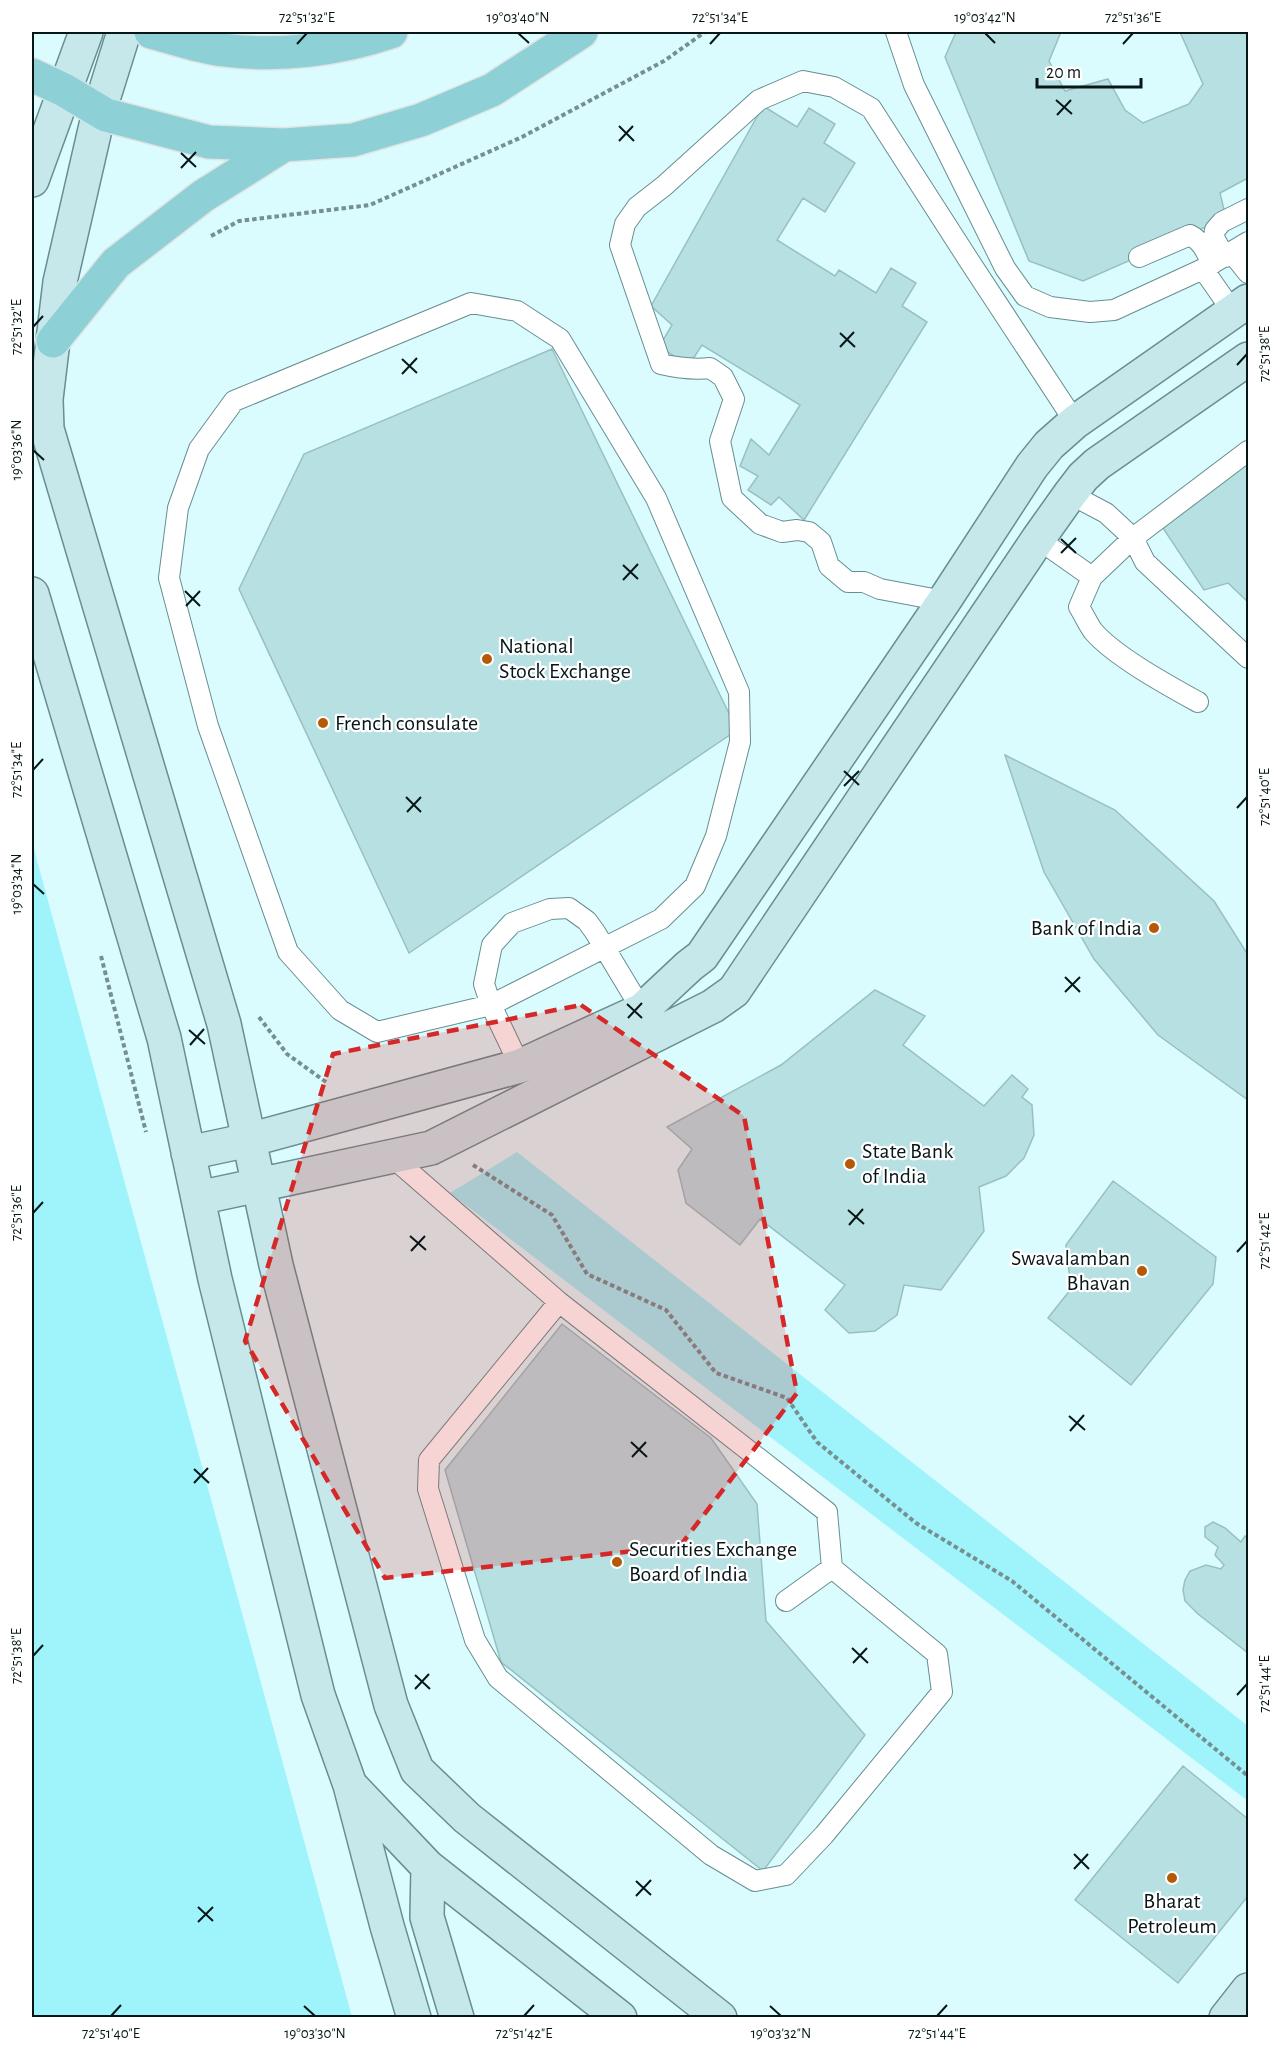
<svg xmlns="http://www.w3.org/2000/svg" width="1280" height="2049" font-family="'Alegreya Sans',sans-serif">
<rect width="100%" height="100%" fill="#dbfcfe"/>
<path fill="#9ff3fa" d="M 32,842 L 352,2017 L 32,2017 Z
M 517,1152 L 1248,1726 L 1248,1801 L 450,1193 Z"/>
<path fill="#b7e0e3" stroke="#98c0c2" stroke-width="1.5" d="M 956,32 L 1061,32 L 1049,61 L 1065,91 L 1108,79 L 1125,110 L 1143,123 L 1189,104 L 1203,84 L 1180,32 L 1248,32 L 1248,178 L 1220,193 L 1226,218 L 1083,281 L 1029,261 L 945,57 Z
M 763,106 L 797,127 L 809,108 L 835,124 L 824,143 L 855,163 L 825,212 L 803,198 L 777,240 L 835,276 L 839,270 L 876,293 L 891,268 L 916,283 L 902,306 L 927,322 L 804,520 L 779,497 L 771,505 L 748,490 L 758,476 L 740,466 L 751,439 L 769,455 L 800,405 L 702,345 L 689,365 L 659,347 L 672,325 L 651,306 Z
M 552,349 L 737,730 L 409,953 L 239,589 L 304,454 Z
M 1248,461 L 1248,602 L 1228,583 L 1204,590 L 1159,522 Z
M 1005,755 L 1115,810 L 1214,901 L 1248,955 L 1248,1100 L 1158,1035 L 1094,959 L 1044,872 Z
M 875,990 L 925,1016 L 903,1045 L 984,1106 L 1012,1075 L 1028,1089 L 1022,1097 L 1032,1105 L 1034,1135 L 1024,1158 L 1006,1176 L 979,1187 L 984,1231 L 941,1290 L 904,1285 L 897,1315 L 875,1331 L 849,1333 L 825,1310 L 845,1285 L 760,1219 L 740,1245 L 686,1203 L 678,1170 L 692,1149 L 667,1127 L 781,1065 Z
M 1113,1181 L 1216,1257 L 1213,1284 L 1131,1385 L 1048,1318 L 1071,1289 L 1066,1245 Z
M 562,1324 L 711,1438 L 757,1504 L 766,1621 L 865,1735 L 763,1871 L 501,1662 L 445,1470 Z
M 1213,1522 L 1225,1528 L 1241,1542 L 1245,1536 L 1248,1539 L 1248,1653 L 1198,1614 L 1185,1601 L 1183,1590 L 1185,1580 L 1190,1571 L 1206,1565 L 1221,1569 L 1224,1565 L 1215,1555 L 1218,1547 L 1205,1537 L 1205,1527 Z
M 1183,1766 L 1248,1819 L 1248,1896 L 1178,1983 L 1075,1900 Z"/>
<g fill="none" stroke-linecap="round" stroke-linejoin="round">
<g stroke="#678e90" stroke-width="22">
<path id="lane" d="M 896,32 L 914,85 L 1005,268 L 1025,296 L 1050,307 L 1090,312 L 1114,310 L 1203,269 L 1248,242
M 1232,253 L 1248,273
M 1139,257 L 1190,235 C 1203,242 1206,252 1212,264
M 1225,257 L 1214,238 L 1215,230 L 1222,222 L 1248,209
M 1203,269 L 1233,312
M 1070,494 L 1106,513 L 1133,538 L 1145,562 L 1248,658
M 1038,539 L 1092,577
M 944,601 L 880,589 L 864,582 L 848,582 L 829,566 L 821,542 L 809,532 L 797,530 L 782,532 L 760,524 L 732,498 L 720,441 L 734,399 L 723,377 L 710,368 C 692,370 678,368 661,364 L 620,245 L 625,224 L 637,207 L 664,186 L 759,100 L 803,81 L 834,87 L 871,108 L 968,259 L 1075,422
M 1198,702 C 1169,686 1114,656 1093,631 C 1088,624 1084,615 1079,607 L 1092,577 L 1133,538 L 1248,451
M 520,1066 L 491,1005 L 377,1032 L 340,1010 L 288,952 L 208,726 L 169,578 L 178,508 L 199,449 L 234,401 L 471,303 L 517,311 L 560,339 L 656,498 L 739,692 L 740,742 L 716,836 L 695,886 L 661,919 L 491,1005 L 484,984 L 492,945 L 512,923 L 550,909 L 569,908 L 587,921 L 595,932 L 642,1010
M 391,1156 L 559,1302 L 827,1512 L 832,1568 L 937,1654 L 942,1692 L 824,1835 L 786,1875 L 755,1881 L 711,1855 L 498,1678 L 475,1640 L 428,1489 L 429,1460 L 559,1302
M 786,1601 L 832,1568"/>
</g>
<g stroke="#678e90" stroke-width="36">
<path id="secondary" d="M 124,32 L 99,112 L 60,282 L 46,399 L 47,429 L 224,1024 L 276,1265 L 391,1705 L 417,1770 L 467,1818 L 720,2018
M 32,180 L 86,32
M 32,594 L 164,1038 L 215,1279 L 318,1695 L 350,1785 L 387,1926 L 414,2018
M 188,1153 L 249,1140 L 520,1066 L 642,1010 L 689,966 L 702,956 L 944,601 L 1032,466 L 1049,445 L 1075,422 L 1248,301
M 198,1198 L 431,1148 L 713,1006 L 734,991 L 1038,539 L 1070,494 L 1083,477 L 1097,464 L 1248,359
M 351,1786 L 428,1867 L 620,2018
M 428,1867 L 427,1917 L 457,2018
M 1226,2018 L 1248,1990"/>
</g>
<g stroke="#e1e3e3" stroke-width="36">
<path id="primary" d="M 151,32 C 174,38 199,47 223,50 C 279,57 338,50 391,32
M 32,75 L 64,90 L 106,115 L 209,142 L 284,145 L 353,140 L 421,120 L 492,90 L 581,32
M 53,341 L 116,263 L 203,196 L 284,145"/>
</g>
<path stroke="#768f90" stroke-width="4" stroke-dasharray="4.5 3" stroke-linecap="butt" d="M 211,236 L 239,221 L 370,205 L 522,137 L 664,61 L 705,32
M 101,956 L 146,1132
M 259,1017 L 287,1054 L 326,1082
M 473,1165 L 552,1215 L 587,1274 L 666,1310 L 716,1373 L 787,1398 L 817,1442 L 916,1523 L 1012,1581 L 1248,1776"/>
<use href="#lane" stroke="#fff" stroke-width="20"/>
<use href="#secondary" stroke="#c6e8ea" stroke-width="33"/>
<use href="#primary" stroke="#8dd1d6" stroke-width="33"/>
</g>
<path fill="#d62828" fill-opacity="0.2" stroke="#d62828" stroke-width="4.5" stroke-dasharray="12 8" stroke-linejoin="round" d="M 581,1005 L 744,1116 L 797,1393 L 680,1546 L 385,1578 L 245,1341 L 333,1054 Z"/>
<path fill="none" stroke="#071617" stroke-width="2" d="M 518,33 L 529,43M 985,33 L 995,43M 297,44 L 307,33M 710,44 L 720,33M 1123,44 L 1133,33M 1056,100 L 1072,114M 1057,115 L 1071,100M 619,126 L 634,141M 619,141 L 633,126M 181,153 L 196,167M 181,168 L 196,152M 33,327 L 43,316M 840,333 L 855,347M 840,347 L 854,332M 402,359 L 417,373M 1237,365 L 1247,354M 402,374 L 417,358M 33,450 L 44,460M 1061,539 L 1076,553M 1061,553 L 1076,538M 623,565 L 638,579M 623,580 L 638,564M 185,591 L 200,606M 186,606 L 200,591M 33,770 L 43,759M 844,771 L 859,785M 844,786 L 859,771M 406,797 L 421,812M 1237,808 L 1247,797M 407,812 L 421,797M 33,884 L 44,894M 1065,977 L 1080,992M 1065,992 L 1080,977M 627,1004 L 642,1018M 628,1018 L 642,1003M 189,1030 L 205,1044M 190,1045 L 204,1029M 848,1210 L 864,1224M 33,1213 L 43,1202M 849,1225 L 863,1209M 410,1236 L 426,1250M 411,1251 L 425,1236M 1237,1252 L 1247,1241M 1069,1416 L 1085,1430M 1070,1431 L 1084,1415M 631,1442 L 647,1457M 632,1457 L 646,1442M 194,1469 L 209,1483M 194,1483 L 208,1468M 852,1648 L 868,1663M 33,1656 L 43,1645M 853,1663 L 867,1648M 415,1675 L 430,1689M 415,1689 L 429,1674M 1237,1695 L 1247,1684M 1074,1854 L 1089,1869M 1074,1869 L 1088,1854M 636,1881 L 651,1895M 636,1896 L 651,1880M 198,1907 L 213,1921M 198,1922 L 213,1907M 304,2006 L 315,2016M 770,2006 L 781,2016M 111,2016 L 121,2005M 524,2016 L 534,2005M 937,2016 L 947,2005"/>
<g fill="#b65907" stroke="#fff" stroke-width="2">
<circle cx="487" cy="659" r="6"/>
<circle cx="323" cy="723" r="6"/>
<circle cx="1154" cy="928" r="6"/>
<circle cx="850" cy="1164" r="6"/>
<circle cx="1142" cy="1271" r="6"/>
<circle cx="617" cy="1562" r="6"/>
<circle cx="1172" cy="1878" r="6"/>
</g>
<g text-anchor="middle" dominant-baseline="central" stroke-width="4.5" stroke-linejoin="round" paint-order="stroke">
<g font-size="22" fill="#071617" stroke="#fff" text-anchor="start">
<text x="499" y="646">National<tspan x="499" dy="25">Stock Exchange</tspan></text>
<text x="335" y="723">French consulate</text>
<text x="1142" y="928" text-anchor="end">Bank of India</text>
<text x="862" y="1151">State Bank<tspan x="862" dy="25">of India</tspan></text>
<text x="1130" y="1258" text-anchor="end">Swavalamban<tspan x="1130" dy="25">Bhavan</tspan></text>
<text x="629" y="1549">Securities Exchange<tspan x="629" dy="25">Board of India</tspan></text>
<text x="1172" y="1901" text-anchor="middle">Bharat<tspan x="1172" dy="25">Petroleum</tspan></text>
</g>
</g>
<rect width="1280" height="2049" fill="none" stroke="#ffffff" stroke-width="66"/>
<path d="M1037 78v9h104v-9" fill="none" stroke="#071617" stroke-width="3"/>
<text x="1046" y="78" font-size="18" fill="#071617" stroke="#ffffff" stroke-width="4.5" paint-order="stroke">20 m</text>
<rect x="33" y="33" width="1214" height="1983" fill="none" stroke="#071617" stroke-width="2"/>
<g font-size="15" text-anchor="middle" fill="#071617">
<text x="307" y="22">72°51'32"E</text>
<text x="518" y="22">19°03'40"N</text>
<text x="720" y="22">72°51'34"E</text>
<text x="985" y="22">19°03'42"N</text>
<text x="1133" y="22">72°51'36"E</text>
<text transform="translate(16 327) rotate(-90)" y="5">72°51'32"E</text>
<text transform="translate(1264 354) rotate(-90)" y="5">72°51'38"E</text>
<text transform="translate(16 450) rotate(-90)" y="5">19°03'36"N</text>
<text transform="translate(16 770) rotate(-90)" y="5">72°51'34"E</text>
<text transform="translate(1264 797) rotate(-90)" y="5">72°51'40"E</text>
<text transform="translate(16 884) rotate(-90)" y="5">19°03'34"N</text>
<text transform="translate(16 1213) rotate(-90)" y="5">72°51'36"E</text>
<text transform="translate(1264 1241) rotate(-90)" y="5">72°51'42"E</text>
<text transform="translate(16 1656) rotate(-90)" y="5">72°51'38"E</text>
<text transform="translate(1264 1684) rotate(-90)" y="5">72°51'44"E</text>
<text x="111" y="2038">72°51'40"E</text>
<text x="315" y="2038">19°03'30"N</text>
<text x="524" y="2038">72°51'42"E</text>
<text x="781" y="2038">19°03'32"N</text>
<text x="937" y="2038">72°51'44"E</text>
</g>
</svg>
